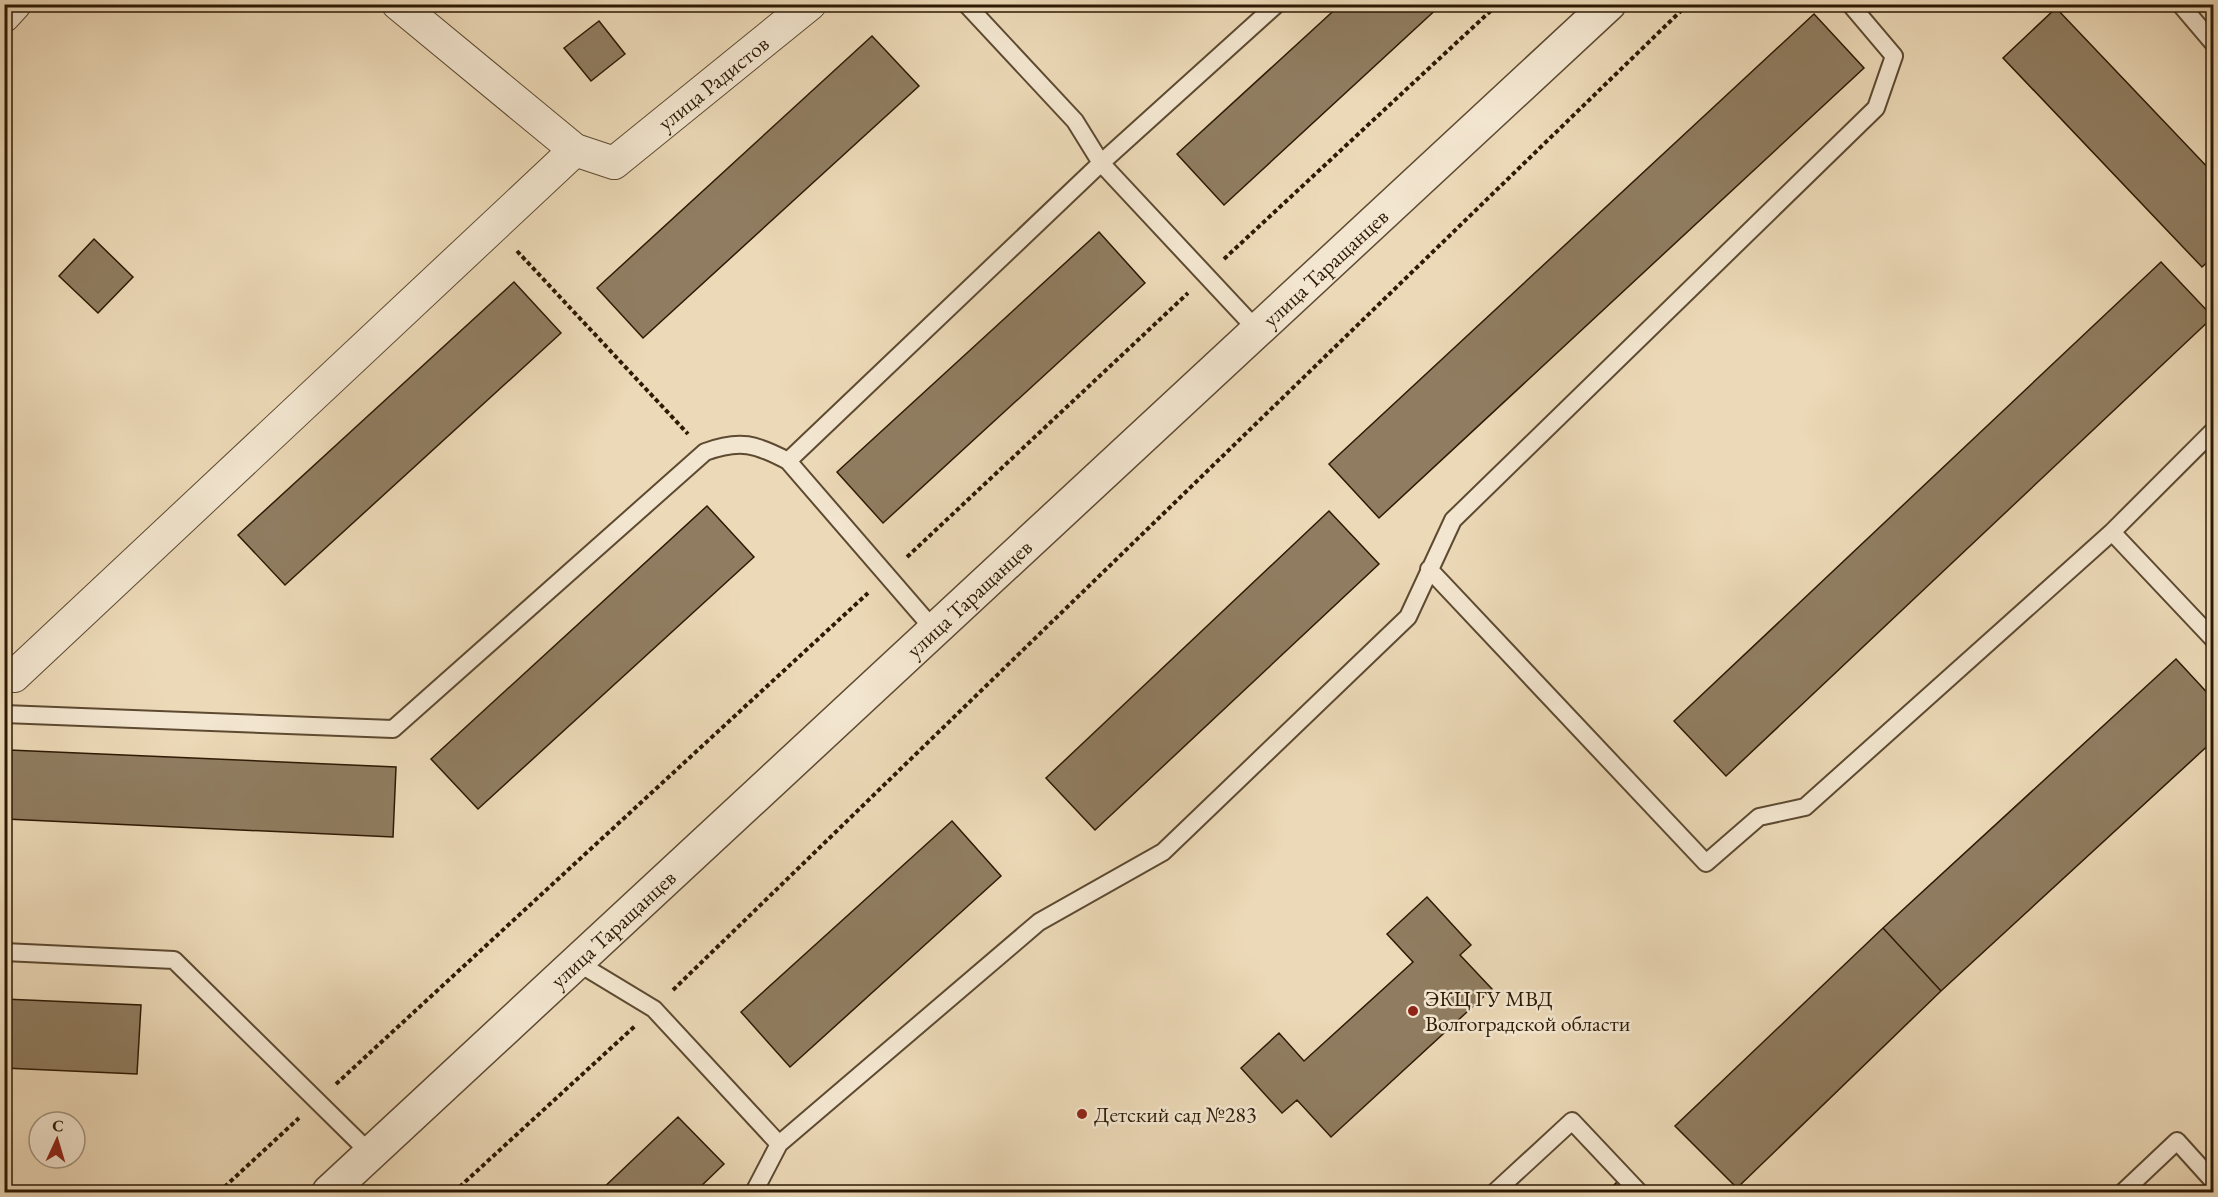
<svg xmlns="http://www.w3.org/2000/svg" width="2218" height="1197" font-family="'EB Garamond',serif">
<rect width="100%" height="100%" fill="#ecd9b7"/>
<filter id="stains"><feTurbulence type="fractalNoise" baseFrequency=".00333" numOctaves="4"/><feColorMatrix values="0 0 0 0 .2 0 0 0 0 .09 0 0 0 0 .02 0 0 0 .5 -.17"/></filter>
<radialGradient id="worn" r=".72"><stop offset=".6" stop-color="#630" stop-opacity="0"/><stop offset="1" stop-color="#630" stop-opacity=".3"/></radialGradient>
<path fill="#907d61" stroke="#2d1a04" stroke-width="1.5" d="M 1341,4 L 1442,4 L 1224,205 L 1177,154 Z
M 2056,8 L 2214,174 L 2214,256 L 2202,267 L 2003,58 Z
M 1814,14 L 1864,68 L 1379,518 L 1329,464 Z
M 599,21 L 625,54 L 591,81 L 564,48 Z
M 872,36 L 919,86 L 643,338 L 597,288 Z
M 1099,232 L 1145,283 L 883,523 L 837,472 Z
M 94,239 L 133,277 L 98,313 L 59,276 Z
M 2161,262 L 2213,317 L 1726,776 L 1674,721 Z
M 514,282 L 561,333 L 285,585 L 238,535 Z
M 707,506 L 754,557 L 478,809 L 431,759 Z
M 1329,511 L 1379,564 L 1095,830 L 1046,778 Z
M 2176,659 L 2214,700 L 2214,740 L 1941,991 L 1883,928 Z
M 9,750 L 396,767 L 393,837 L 6,819 Z
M 952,821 L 1001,876 L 790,1067 L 741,1012 Z
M 1427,897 L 1471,945 L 1460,955 L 1492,989 L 1331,1137 L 1297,1100 L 1282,1113 L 1241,1068 L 1279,1033 L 1304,1061 L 1413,962 L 1387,934 Z
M 1883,928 L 1941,991 L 1737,1188 L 1675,1126 Z
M 4,999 L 141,1005 L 137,1074 L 4,1068 Z
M 678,1117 L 724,1164 L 695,1192 L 599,1192 Z
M 1618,1181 L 1629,1192 L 1607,1192 Z"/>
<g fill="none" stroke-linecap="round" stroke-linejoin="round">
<g stroke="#5d4a31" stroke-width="20">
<path id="service" d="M 966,4 L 1075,121 L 1101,163 L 1258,331
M 2180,4 L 2214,44
M 788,461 L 1101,163 L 1277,4
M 2112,532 L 2214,640
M 1429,569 L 1706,863 L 1759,817 L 1805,807 L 2112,532 L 2214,430
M 4,714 L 393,729 L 705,452 C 740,439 756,444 788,461 L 936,632
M 4,952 L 174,960 L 371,1154
M 578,963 L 654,1009 L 779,1144
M 754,1192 L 779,1144 L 1039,922 L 1163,852 L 1408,617 L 1453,520 L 1876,108 L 1894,56 L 1850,4
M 1495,1192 L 1572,1121 L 1639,1192
M 2123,1192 L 2177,1141 L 2214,1182"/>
</g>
<g stroke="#5d4a31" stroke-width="34">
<g id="minor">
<path id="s1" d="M 398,4 L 575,150 L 614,163 L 810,4"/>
<path d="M 4,16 L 15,4"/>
<path d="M 4,670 L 14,676 L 575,150"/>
</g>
</g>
<g stroke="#5d4a31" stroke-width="36">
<g id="tertiary">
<path id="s2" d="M 329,1192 L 1609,4"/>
</g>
</g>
<path stroke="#2d1a04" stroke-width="4" stroke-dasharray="4.5 3" stroke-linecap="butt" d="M 517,251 L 688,434
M 1224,259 L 1498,4
M 907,557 L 1188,293
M 673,990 L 1688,4
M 336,1084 L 868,593
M 219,1192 L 299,1118
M 454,1192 L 635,1026"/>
<use href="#service" stroke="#f3e6d0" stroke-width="16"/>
<use href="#minor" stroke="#f3e6d0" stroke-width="32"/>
<use href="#tertiary" stroke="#f3e6d0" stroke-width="33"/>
</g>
<g fill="#8f2418" stroke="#f3e6d0" stroke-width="2">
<circle cx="1413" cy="1011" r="6"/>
<circle cx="1082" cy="1114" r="6"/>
</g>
<g text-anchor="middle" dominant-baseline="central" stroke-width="5" stroke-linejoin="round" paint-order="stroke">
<g font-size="22" fill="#2d1a04" stroke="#f3e6d0">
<text stroke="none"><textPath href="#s1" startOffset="398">улица Радистов</textPath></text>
<text stroke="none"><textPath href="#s2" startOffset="1359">улица Таращанцев</textPath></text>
<text stroke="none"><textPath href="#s2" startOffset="873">улица Таращанцев</textPath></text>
<text stroke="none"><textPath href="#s2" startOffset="387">улица Таращанцев</textPath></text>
</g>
<g font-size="22" fill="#2d1a04" stroke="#f3e6d0" text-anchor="start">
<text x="1425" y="998">ЭКЦ ГУ МВД<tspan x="1425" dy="25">Волгоградской области</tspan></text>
<text x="1094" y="1114">Детский сад №283</text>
</g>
</g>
<rect width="2218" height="1197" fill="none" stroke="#ecd9b7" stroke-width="24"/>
<rect x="6" y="6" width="2206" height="1185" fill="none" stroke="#2d1a04" stroke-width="3"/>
<rect x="12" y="12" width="2194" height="1173" fill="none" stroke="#2d1a04" stroke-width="1.5"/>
<g transform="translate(57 1140) rotate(4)"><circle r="28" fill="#f3e6d0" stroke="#a4947e" stroke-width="1.5"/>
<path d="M0-4.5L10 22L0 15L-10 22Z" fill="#8f2418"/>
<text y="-9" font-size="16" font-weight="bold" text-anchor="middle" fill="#2d1a04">С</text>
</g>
<rect width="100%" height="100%" filter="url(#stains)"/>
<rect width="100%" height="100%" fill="url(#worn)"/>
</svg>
